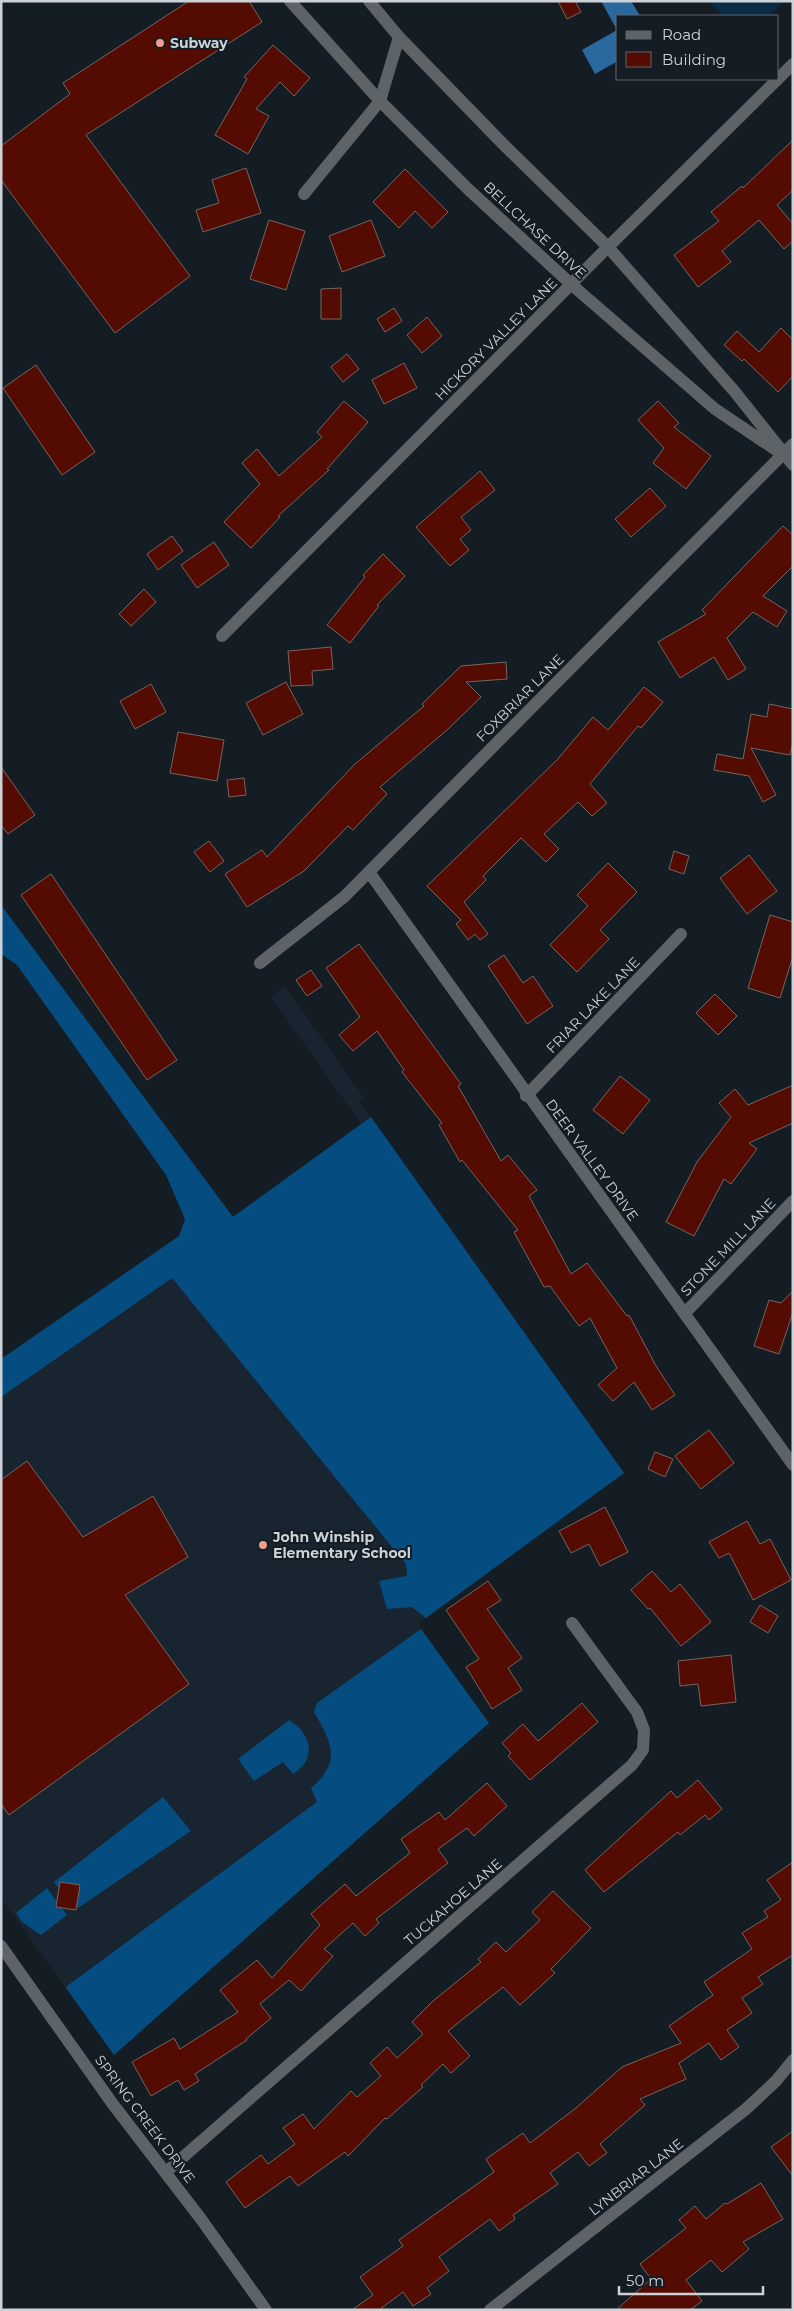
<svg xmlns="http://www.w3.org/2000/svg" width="794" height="2311" font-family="Montserrat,sans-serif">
<rect width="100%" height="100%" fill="#141c24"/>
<path fill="#182531" d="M 285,986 L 364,1098 L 359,1101 L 624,1473 L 418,1624 L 489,1723 L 114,2055 L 1,1898 L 1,1384 L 361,1124 L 271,997 Z"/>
<path fill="#0b2a44" d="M 708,1 L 784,1 L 769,16 L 723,16 Z"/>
<path fill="#054d80" d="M 1,905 L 233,1217 L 371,1117 L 624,1473 L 426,1618 L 412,1607 L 387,1609 L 379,1581 L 407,1576 L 406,1564 L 172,1278 L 1,1397 L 1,1359 L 179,1236 L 185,1219 L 166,1175 L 17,965 L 1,954 Z
M 421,1629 L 489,1723 L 114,2055 L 66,1988 L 67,1986 L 317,1802 L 311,1788 C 342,1761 332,1743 314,1712 L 317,1703 Z
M 289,1720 C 312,1734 317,1759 293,1774 L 283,1762 L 254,1781 L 238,1759 Z
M 163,1797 L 191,1831 L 75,1910 L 54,1882 Z
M 47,1888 L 67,1915 L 41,1935 L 22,1922 L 16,1913 Z"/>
<path fill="#2a699e" d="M 601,1 L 631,1 L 640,16 L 618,16 L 618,61 L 595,74 L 582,50 L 617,30 Z"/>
<path fill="#540b01" stroke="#746662" d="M 189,1 L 249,1 L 262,22 L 86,135 L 190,276 L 115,333 L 1,180 L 1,146 L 70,94 L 63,83 Z
M 558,1 L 575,1 L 581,12 L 567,19 Z
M 273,45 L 310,78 L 294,96 L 280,82 L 256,109 L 269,116 L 248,154 L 215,135 L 247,79 L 244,77 Z
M 793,140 L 793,190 L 777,205 L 793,224 L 793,241 L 784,249 L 759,220 L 722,251 L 731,262 L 698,287 L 674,255 L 719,221 L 711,212 L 742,186 L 743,188 Z
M 246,168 L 261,213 L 203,232 L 196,210 L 219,203 L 212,180 Z
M 405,169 L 448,212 L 432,228 L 415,211 L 399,228 L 373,202 Z
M 269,220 L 305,231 L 286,290 L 250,279 Z
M 371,220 L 385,256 L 342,272 L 329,236 Z
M 341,288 L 341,319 L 321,319 L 321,289 Z
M 394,308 L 402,321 L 385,332 L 377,319 Z
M 427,317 L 442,336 L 422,353 L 407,335 Z
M 781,328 L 793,340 L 793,376 L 778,392 L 744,359 L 742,361 L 724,345 L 737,331 L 759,352 Z
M 347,354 L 359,369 L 343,382 L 331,367 Z
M 404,363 L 417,388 L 384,404 L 372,380 Z
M 36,365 L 95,452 L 62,475 L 3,388 Z
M 344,401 L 368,422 L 327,469 L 329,470 L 278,516 L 280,517 L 251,548 L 224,522 L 260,484 L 242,463 L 257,449 L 279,476 L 322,437 L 317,432 Z
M 658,401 L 679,423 L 674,427 L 711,456 L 686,489 L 653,463 L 664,448 L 638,420 Z
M 480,471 L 495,490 L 461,517 L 471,530 L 460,539 L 469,550 L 450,566 L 416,527 Z
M 650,488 L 666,506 L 631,537 L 615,519 Z
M 783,526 L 793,535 L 793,566 L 763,596 L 787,611 L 777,627 L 753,612 L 727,638 L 746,669 L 728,680 L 714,657 L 680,678 L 658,642 L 706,614 L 702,610 Z
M 172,536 L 183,551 L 158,570 L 147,554 Z
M 214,542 L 229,565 L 197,588 L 181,565 Z
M 383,554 L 405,576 L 377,605 L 379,606 L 350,643 L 327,625 L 365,577 L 363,575 Z
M 144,589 L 156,602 L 131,626 L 119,614 Z
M 331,647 L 333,669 L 312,671 L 313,685 L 291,686 L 288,651 Z
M 506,662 L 507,679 L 466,682 L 481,697 L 447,730 L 380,787 L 387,794 L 353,830 L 348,826 L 304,871 L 247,907 L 225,874 L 262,850 L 267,857 L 355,764 L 424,706 L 422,704 L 461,666 Z
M 286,682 L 303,714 L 263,735 L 246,703 Z
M 151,684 L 166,712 L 135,729 L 120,701 Z
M 644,687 L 663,702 L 641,728 L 638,726 L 590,784 L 607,803 L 592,816 L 578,802 L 544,834 L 559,849 L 546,862 L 521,838 L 483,876 L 486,880 L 464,902 L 488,934 L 480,940 L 475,934 L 468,940 L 456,924 L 461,920 L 427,886 L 557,760 L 593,717 L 608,730 Z
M 769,704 L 793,709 L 793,742 L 790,755 L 751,748 L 776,795 L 763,802 L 749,776 L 714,770 L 717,754 L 743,759 L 751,714 L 767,717 Z
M 178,732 L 224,740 L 217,781 L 170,773 Z
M 1,767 L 35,815 L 8,834 L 1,825 Z
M 244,778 L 246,795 L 229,797 L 227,780 Z
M 209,841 L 224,861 L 210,872 L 194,852 Z
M 674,851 L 689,856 L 684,874 L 669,869 Z
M 749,855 L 777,891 L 747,914 L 720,878 Z
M 608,863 L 637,892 L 600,930 L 609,939 L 577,972 L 550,945 L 588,906 L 577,895 Z
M 51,874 L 177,1060 L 147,1080 L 21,895 Z
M 770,915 L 793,922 L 793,956 L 780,998 L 748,988 Z
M 359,944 L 461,1084 L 458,1086 L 501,1161 L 508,1155 L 537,1190 L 529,1196 L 571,1274 L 587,1263 L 627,1316 L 629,1315 L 656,1366 L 675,1395 L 652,1410 L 634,1382 L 613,1401 L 598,1385 L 617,1368 L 590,1318 L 579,1326 L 550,1286 L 544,1287 L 514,1232 L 518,1230 L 462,1160 L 460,1162 L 439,1125 L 442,1123 L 402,1072 L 404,1070 L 377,1031 L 353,1051 L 339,1035 L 360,1017 L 326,968 Z
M 504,955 L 523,983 L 533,976 L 553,1006 L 527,1024 L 488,966 Z
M 311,970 L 322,986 L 307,996 L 296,980 Z
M 715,994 L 737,1016 L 718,1035 L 696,1013 Z
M 620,1076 L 650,1100 L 623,1134 L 593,1110 Z
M 793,1085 L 793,1123 L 749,1143 L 757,1149 L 731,1184 L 724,1179 L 694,1236 L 666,1222 L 697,1162 L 731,1117 L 719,1103 L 735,1089 L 748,1105 Z
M 793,1291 L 793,1312 L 779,1354 L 754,1346 L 769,1300 L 781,1303 Z
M 709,1430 L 734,1463 L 701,1489 L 675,1456 Z
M 655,1452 L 673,1459 L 665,1477 L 648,1469 Z
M 27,1461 L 83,1537 L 153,1496 L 188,1557 L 125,1595 L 189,1684 L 9,1815 L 1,1804 L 1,1480 Z
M 605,1507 L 628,1552 L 600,1566 L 589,1544 L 571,1553 L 559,1531 Z
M 747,1521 L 760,1544 L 770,1539 L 791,1580 L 753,1600 L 729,1553 L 719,1558 L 709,1542 Z
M 652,1571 L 671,1592 L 680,1584 L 711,1622 L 681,1646 L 650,1608 L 648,1609 L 631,1590 Z
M 488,1581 L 501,1600 L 487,1609 L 522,1658 L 508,1668 L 522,1690 L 492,1709 L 466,1667 L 479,1659 L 446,1610 Z
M 760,1605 L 778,1616 L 768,1633 L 750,1622 Z
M 731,1655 L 736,1702 L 701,1706 L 698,1684 L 680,1686 L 678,1661 Z
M 582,1703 L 598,1722 L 530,1780 L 508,1756 L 511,1753 L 502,1743 L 523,1724 L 538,1741 Z
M 698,1780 L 722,1809 L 709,1820 L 705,1815 L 680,1835 L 678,1832 L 604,1892 L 585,1870 L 671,1791 L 677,1798 Z
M 487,1783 L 507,1806 L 474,1836 L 467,1828 L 438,1849 L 448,1863 L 376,1919 L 379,1923 L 365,1936 L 353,1923 L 324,1949 L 333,1956 L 301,1991 L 289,1980 L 260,2004 L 271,2018 L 246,2039 L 247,2040 L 195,2074 L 199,2081 L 184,2090 L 178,2080 L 151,2096 L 132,2062 L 174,2038 L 180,2049 L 238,2012 L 220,1990 L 257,1960 L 272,1978 L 320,1925 L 311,1914 L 345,1884 L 356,1896 L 410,1853 L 401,1839 L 439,1812 L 445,1820 Z
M 793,1862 L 793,1955 L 758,1977 L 763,1984 L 742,1998 L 752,2013 L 727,2030 L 739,2047 L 721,2060 L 709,2043 L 679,2063 L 686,2079 L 640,2099 L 645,2105 L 600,2144 L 607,2153 L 589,2166 L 578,2152 L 550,2173 L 558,2184 L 513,2215 L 515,2219 L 499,2231 L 490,2219 L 439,2257 L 449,2271 L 427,2288 L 431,2294 L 413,2306 L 403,2292 L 379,2310 L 352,2310 L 373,2295 L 360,2277 L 403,2246 L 399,2240 L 494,2172 L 486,2159 L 523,2133 L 530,2143 L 576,2108 L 622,2067 L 681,2043 L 669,2026 L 713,1995 L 704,1982 L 752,1949 L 742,1933 L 768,1917 L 764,1911 L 781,1900 L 767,1880 Z
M 60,1882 L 80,1885 L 76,1910 L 56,1907 Z
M 553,1891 L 591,1928 L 551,1969 L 555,1973 L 520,2005 L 503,1987 L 448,2031 L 470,2056 L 451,2073 L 443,2064 L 421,2085 L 423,2087 L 387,2119 L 385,2118 L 348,2156 L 345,2152 L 298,2186 L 290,2176 L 245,2208 L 226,2182 L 261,2155 L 268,2164 L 295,2144 L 283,2128 L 303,2114 L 314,2129 L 351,2091 L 357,2097 L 381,2076 L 370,2063 L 387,2047 L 397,2058 L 423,2034 L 412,2022 L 433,2001 L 481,1962 L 478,1959 L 496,1942 L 506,1952 L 540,1920 L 532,1912 Z
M 793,2131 L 793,2176 L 771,2147 Z
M 761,2183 L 783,2219 L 743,2242 L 749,2249 L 722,2272 L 711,2260 L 686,2280 L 702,2301 L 690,2310 L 616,2310 L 651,2279 L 640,2264 L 686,2228 L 679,2220 L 695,2206 L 706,2219 L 725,2203 L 727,2204 Z"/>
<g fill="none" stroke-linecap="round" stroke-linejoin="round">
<path stroke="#5e6367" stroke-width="12" d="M 290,1 L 380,101 L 468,189 L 572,285 L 715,409 L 782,454
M 369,1 L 399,37 L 503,144 L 608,247 L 735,392 L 793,465
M 304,194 L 380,101 L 399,37
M 222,636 L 608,247 L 793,64
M 369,872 C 509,1071 652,1267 793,1465
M 260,963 L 344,897 L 793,444
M 526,1096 L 681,934
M 685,1313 L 793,1201
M 1,1946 L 112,2103 L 201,2219 L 266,2310
M 166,2172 L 632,1765 L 643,1750 L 644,1730 L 637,1712 L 572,1623
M 490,2310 L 746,2109 L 776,2081 L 793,2060"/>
</g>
<g fill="#f49d8b" stroke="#141c24" stroke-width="2">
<circle cx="160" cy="43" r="5"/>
<circle cx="263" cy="1545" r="5"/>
</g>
<g text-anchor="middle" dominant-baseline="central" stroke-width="4" stroke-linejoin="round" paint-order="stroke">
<g font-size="14" font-weight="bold" fill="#ccd2d7" stroke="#141c24" text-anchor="start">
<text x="170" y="43">Subway</text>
<text x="273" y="1537">John Winship<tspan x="273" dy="16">Elementary School</tspan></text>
</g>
<g font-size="14" fill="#ccd2d7" stroke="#141c24">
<text transform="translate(535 230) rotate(43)">BELLCHASE DRIVE</text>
<text transform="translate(496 339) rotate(-45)">HICKORY VALLEY LANE</text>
<text transform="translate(520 698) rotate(-45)">FOXBRIAR LANE</text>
<text transform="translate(593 1005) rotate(-46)">FRIAR LAKE LANE</text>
<text transform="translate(592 1160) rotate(54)">DEER VALLEY DRIVE</text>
<text transform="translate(728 1247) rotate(-46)">STONE MILL LANE</text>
<text transform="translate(453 1902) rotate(-41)">TUCKAHOE LANE</text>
<text transform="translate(145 2119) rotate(53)">SPRING CREEK DRIVE</text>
<text transform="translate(636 2177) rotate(-38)">LYNBRIAR LANE</text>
</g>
</g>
<rect width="794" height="2311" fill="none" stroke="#ccd2d7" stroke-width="5"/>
<rect x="616" y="15" width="162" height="65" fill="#141c24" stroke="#5e656c"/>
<rect x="626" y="31" width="25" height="8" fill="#5e6367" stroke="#5e656c"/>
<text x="662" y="40" font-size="15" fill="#ccd2d7">Road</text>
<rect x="626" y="52" width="25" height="15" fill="#540b01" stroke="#5e656c"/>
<text x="662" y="65" font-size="15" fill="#ccd2d7">Building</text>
<path d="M619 2286v8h144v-8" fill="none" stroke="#ccd2d7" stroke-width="2.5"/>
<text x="626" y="2286" font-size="15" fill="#ccd2d7" stroke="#141c24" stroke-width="4" paint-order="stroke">50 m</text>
</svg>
